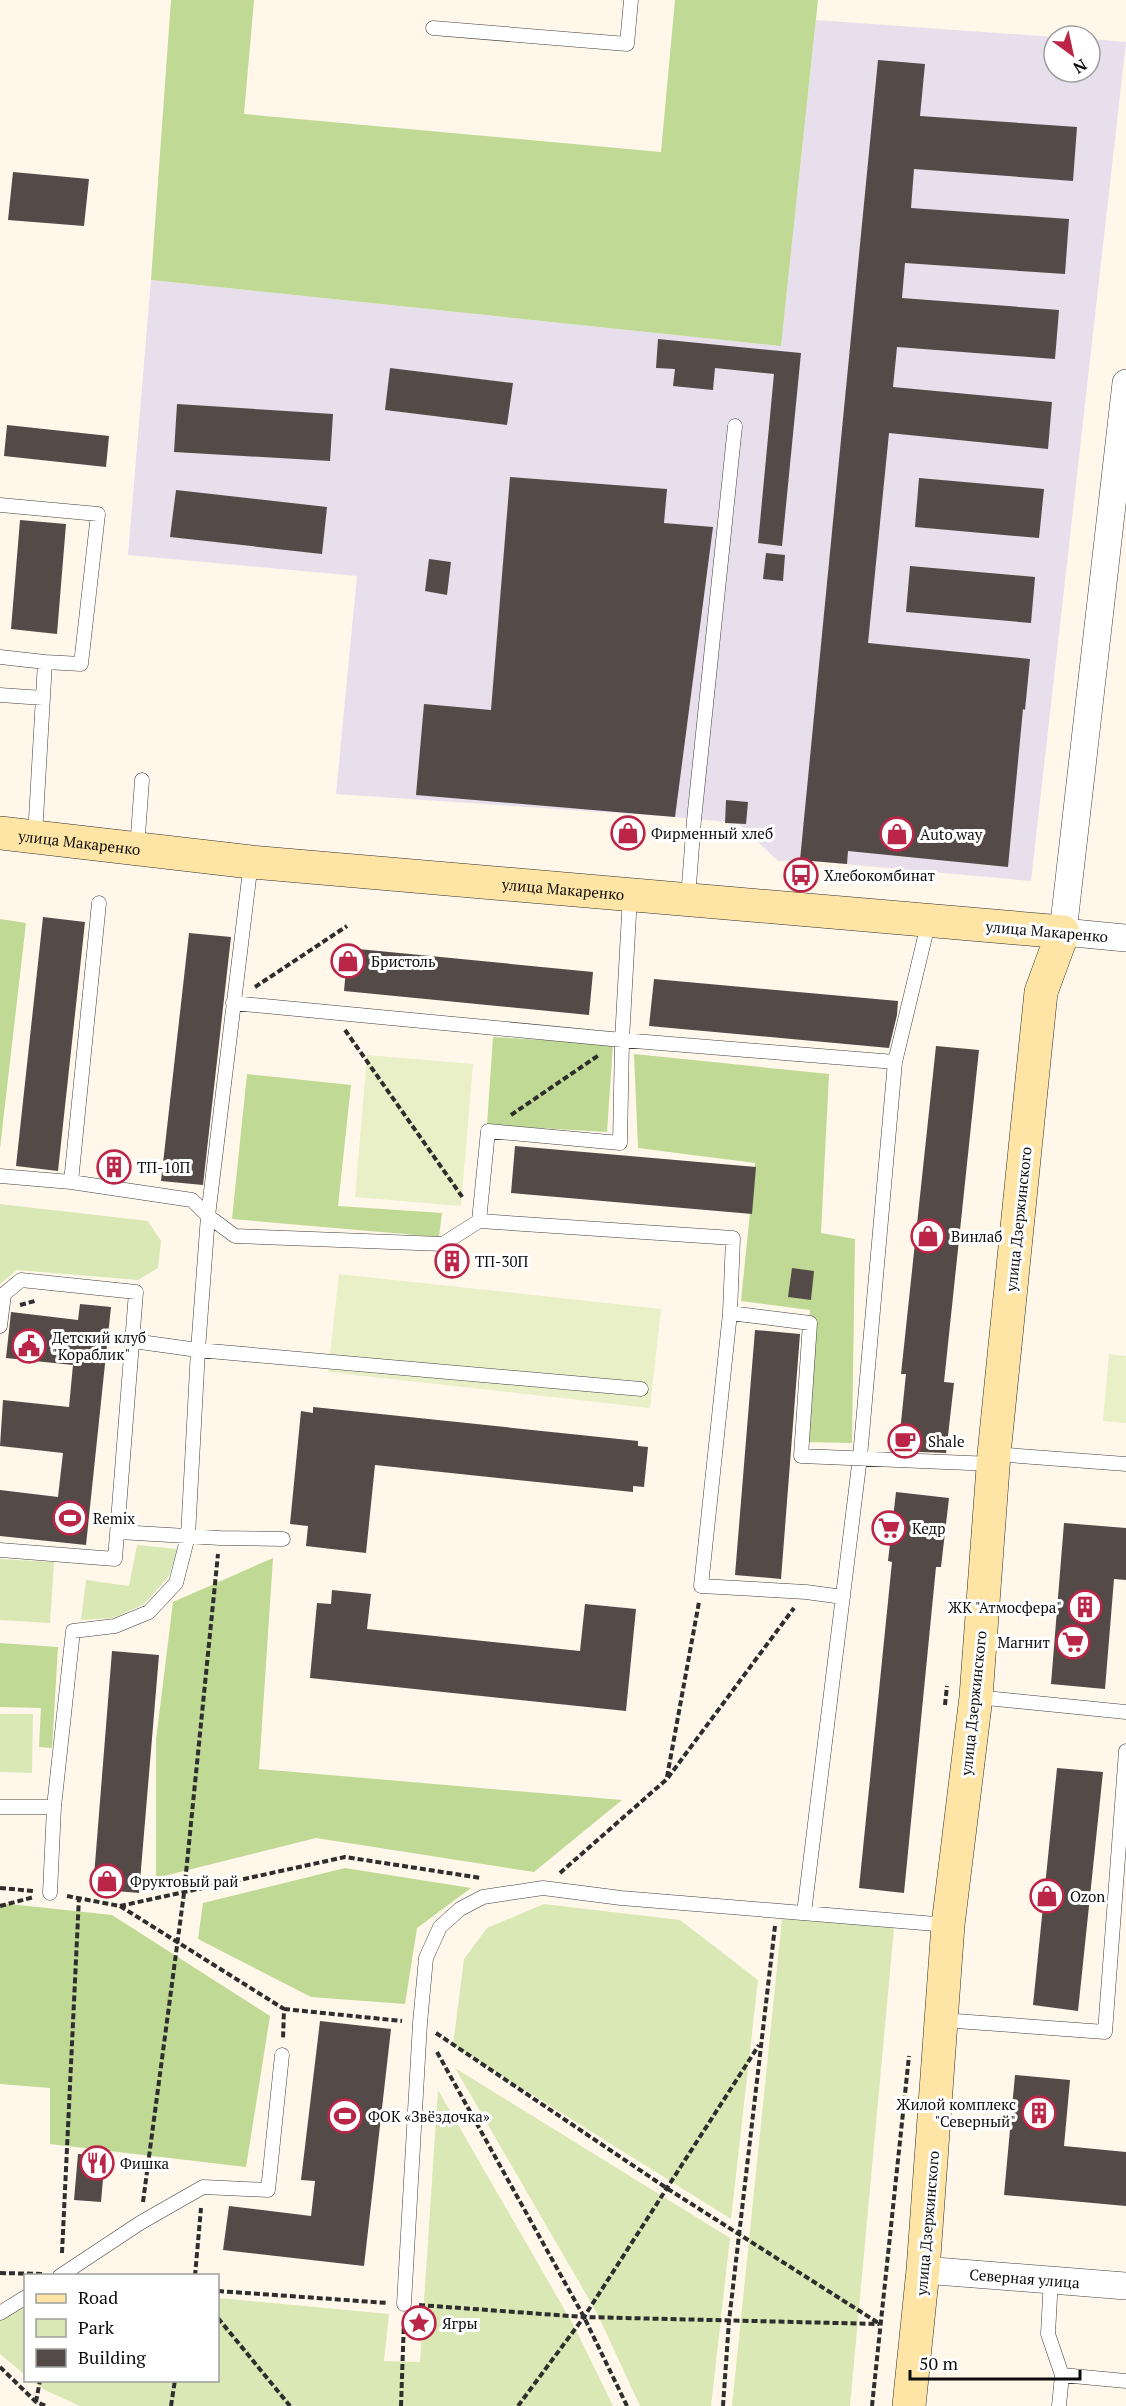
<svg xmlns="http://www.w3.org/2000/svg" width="1126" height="2406" font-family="'PT Serif',serif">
<rect width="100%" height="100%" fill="#fff7ea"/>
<path fill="#e7dfeb" d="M 816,20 L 1054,37 L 1054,72 L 1090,72 L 1090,39 L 1126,42 L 1031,881 L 800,860 L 778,861 L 738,823 L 675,817 L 336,794 L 357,576 L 128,555 L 151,280 L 781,346 Z"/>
<path fill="#d9e8b5" d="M 0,1204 L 148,1221 L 161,1241 L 158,1268 L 138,1280 L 17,1270 L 0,1284 Z
M 137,1545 L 177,1549 L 169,1576 L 144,1604 L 114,1618 L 81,1620 L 86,1580 L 129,1586 Z
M 0,1559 L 54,1562 L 50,1623 L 0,1620 Z
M 0,1714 L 33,1714 L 32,1773 L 0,1772 Z
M 544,1904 L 680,1920 L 758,1980 L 731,2219 L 453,2045 L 464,1959 L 487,1928 Z
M 782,1919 L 894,1928 L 850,2406 L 732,2406 Z
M 455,2068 L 730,2238 L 711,2406 L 640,2406 L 597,2313 Z
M 438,2090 L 574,2326 L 613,2406 L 80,2406 L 45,2390 L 33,2381 L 218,2380 L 218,2298 L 389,2314 L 384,2361 L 420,2362 Z
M 25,2295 L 25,2375 L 0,2354 L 0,2315 Z"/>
<path fill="#c0d994" d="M 171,0 L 254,0 L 244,114 L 661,152 L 675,0 L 818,0 L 781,346 L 151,280 Z
M 0,919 L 26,923 L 0,1148 Z
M 493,1037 L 613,1044 L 607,1132 L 487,1125 Z
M 634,1054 L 829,1074 L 821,1233 L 855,1239 L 852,1443 L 806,1442 L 810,1310 L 741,1301 L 755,1163 L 638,1148 Z
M 247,1074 L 351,1085 L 338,1206 L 442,1213 L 439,1237 L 232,1219 Z
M 273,1558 L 259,1769 L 622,1800 L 534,1872 L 316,1838 L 156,1878 L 156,1740 L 173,1602 Z
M 0,1643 L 58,1647 L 52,1748 L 39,1747 L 41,1708 L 0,1707 Z
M 345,1868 L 471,1888 L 417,1928 L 405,2004 L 311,1997 L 198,1939 L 203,1903 Z
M 0,1903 L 112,1915 L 270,2016 L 246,2167 L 50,2144 L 50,2088 L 0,2084 Z"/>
<path fill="#e9f0c7" d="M 367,1055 L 473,1064 L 461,1206 L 355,1197 Z
M 339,1274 L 661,1309 L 650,1408 L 328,1372 Z
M 1109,1354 L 1126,1356 L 1126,1423 L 1103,1421 Z"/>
<path fill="#544b48" d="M 878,60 L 925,64 L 920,116 L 1077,127 L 1073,181 L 914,169 L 911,208 L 1069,219 L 1065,274 L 905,263 L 902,298 L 1059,310 L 1055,359 L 897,347 L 893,387 L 1052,402 L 1048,449 L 889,433 L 868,643 L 1030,659 L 1025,710 L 1023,709 L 1008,867 L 848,851 L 847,864 L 800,860 Z
M 13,172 L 89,179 L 84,226 L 8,220 Z
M 658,339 L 801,353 L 782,546 L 758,543 L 774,374 L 715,368 L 713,390 L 673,386 L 675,369 L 656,368 Z
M 390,368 L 513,383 L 507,425 L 385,410 Z
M 177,404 L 333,414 L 330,461 L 174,452 Z
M 7,425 L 109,436 L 106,467 L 4,456 Z
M 510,477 L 667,489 L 664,523 L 713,527 L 675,817 L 416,795 L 424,704 L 491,710 Z
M 919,478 L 1044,489 L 1039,538 L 915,527 Z
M 176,490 L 327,507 L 322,554 L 170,537 Z
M 20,520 L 66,524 L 57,634 L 11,629 Z
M 766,553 L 785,555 L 783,581 L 763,579 Z
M 429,559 L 451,562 L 447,595 L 425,591 Z
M 910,566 L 1035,577 L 1031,623 L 906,612 Z
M 726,800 L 748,802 L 746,824 L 725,823 Z
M 43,917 L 85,922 L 58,1171 L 16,1166 Z
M 189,933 L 231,937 L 203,1185 L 161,1181 Z
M 348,948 L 593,972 L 589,1015 L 344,991 Z
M 654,979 L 898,1001 L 897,1015 L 889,1048 L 649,1026 Z
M 936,1046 L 979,1050 L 944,1382 L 954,1383 L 946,1453 L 898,1451 L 906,1374 L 901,1374 Z
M 515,1146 L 756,1167 L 752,1214 L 511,1193 Z
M 104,1154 L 127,1157 L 124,1179 L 100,1176 Z
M 792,1268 L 814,1271 L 811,1300 L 788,1297 Z
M 80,1304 L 111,1307 L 86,1545 L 0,1536 L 0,1490 L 58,1497 L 63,1453 L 0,1446 L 3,1400 L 69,1407 L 73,1365 L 6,1358 L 11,1312 L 78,1320 Z
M 755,1330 L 800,1334 L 781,1579 L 735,1575 Z
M 313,1407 L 638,1441 L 638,1446 L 648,1447 L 644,1487 L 633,1486 L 633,1492 L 375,1465 L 366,1553 L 306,1546 L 308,1526 L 290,1524 L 301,1411 L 313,1413 Z
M 896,1492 L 949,1498 L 941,1567 L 936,1567 L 904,1893 L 859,1888 L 892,1562 L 888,1561 Z
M 1064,1523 L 1126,1528 L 1126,1580 L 1114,1579 L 1105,1689 L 1051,1684 Z
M 332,1590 L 371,1594 L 367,1629 L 580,1651 L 585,1604 L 636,1609 L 626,1711 L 310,1678 L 317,1603 L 331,1604 Z
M 112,1651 L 159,1655 L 139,1893 L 93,1889 Z
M 1057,1768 L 1103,1772 L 1078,2011 L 1033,2005 Z
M 320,2021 L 391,2029 L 364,2266 L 223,2250 L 229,2206 L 311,2216 L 315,2181 L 301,2180 Z
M 1015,2075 L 1070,2080 L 1064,2146 L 1126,2152 L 1126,2206 L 1004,2195 Z
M 78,2154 L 105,2156 L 101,2202 L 74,2200 Z"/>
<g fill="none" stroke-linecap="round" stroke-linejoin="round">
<g stroke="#3f3f3f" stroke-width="15">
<path id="lane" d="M 433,28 L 627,44 L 631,0
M 0,505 L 98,514 L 81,664 L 45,662 L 35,836
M 0,657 L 45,662
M 0,695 L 43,698
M 137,849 L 142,780
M 688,898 L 694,820 L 735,426
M 233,1003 L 622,1040 L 895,1062
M 0,1176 L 71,1182 L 192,1200 L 208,1216 L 235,1236 L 443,1244 L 479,1221 L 733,1238 L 730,1313
M 71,1182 L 99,903
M 479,1221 L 488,1131 L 620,1143 L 622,1040 L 630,896
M 0,1326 L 4,1294 L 21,1280 L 136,1292 L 115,1559 L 0,1550
M 133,1341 L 198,1350 L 208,1216 L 251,862
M 994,1454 L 1126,1464
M 119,1532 L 220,1538 L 283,1539
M 843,1597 L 806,1592 L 701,1586 L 730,1313 L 810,1323 L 801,1456 L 993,1464
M 976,1697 L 1126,1712
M 0,1807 L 54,1807 L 73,1631 L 115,1626 L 149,1612 L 176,1583 L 188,1536 L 198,1350 L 641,1389
M 50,1893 L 54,1807
M 804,1913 L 860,1457 L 895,1062 L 929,920
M 942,2020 L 1105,2032 L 1126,1751
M 60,2276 L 140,2223 L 203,2187 L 268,2190 L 282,2055
M 1051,2279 L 1048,2334 L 1062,2375 L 1059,2406
M 404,2304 L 420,2023 L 426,1958 L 440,1927 L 460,1909 L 483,1897 L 543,1888 L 621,1898 L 948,1925
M 0,2313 L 26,2297
M 1062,2375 L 1126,2381"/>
</g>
<g stroke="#3f3f3f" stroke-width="28">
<g id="street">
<path d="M 1126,383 L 1063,932 L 1126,938"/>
<path id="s1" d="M 923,2270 L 1126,2286"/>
</g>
</g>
<g stroke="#2e2e2e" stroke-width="34">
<g id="secondary">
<path id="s2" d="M 0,833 L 251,862 L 1063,932 L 1041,992 L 994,1454 L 976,1697 L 948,1925 L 923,2270 L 909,2406"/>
</g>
</g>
<path stroke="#2e2e2e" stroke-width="4" stroke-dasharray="6 3" stroke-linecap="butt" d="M 255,987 L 347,926
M 345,1030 L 463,1198
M 511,1115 L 599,1055
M 20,1305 L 35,1301
M 945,1705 L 947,1686
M 667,1777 L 699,1602
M 560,1873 L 667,1779 L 794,1608
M 0,1888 L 33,1891
M 67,1896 L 120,1906 L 284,2009 L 283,2039
M 0,1906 L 34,1897
M 120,1906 L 345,1857 L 481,1878
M 284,2009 L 402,2021
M 436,2033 L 668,2189 L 880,2324
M 437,2052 L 584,2317 L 627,2406
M 143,2202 L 184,1893 L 218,1554
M 62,2253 L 79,1897
M 0,2273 L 45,2274
M 195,2276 L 201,2208
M 218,2291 L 388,2303
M 419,2305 L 584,2317 L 879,2324
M 218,2318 L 290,2406
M 0,2367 L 36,2402 L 46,2406
M 36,2402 L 40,2380
M 171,2406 L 175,2380
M 401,2406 L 404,2320
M 518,2406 L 584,2317 L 759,2045
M 723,2406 L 729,2321 L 775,1926
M 872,2406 L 909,2056"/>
<use href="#lane" stroke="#fff" stroke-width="14"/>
<use href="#street" stroke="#fff" stroke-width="27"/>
<use href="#secondary" stroke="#ffe5a5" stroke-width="33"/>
</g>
<defs>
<g id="shop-ring" transform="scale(1.725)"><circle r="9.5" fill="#fff" stroke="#bb2547" stroke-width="1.5"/><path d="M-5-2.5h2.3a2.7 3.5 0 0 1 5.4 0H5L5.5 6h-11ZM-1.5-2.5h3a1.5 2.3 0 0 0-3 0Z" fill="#bb2547"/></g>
<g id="bus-ring" transform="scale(1.725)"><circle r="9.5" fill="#fff" stroke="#bb2547" stroke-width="1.5"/><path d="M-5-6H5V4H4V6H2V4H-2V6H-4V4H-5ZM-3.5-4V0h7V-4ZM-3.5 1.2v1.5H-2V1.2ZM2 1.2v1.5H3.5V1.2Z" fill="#bb2547"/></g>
<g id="building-ring" transform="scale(1.725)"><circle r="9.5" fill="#fff" stroke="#bb2547" stroke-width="1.5"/><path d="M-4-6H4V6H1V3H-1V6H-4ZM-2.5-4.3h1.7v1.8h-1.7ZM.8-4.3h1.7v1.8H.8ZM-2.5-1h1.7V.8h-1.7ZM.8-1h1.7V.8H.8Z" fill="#bb2547"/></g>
<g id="civic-ring" transform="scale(1.725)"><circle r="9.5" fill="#fff" stroke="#bb2547" stroke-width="1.5"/><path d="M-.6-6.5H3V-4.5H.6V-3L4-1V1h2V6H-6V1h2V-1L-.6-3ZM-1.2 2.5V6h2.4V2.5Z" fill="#bb2547"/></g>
<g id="cafe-ring" transform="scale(1.725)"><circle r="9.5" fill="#fff" stroke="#bb2547" stroke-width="1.5"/><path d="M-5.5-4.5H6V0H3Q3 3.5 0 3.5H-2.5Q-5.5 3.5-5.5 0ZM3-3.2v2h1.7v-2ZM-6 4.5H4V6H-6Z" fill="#bb2547"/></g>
<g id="stadium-ring" transform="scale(1.725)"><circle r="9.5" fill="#fff" stroke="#bb2547" stroke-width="1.5"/><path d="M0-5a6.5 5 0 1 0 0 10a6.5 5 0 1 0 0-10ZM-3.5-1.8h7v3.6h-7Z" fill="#bb2547"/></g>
<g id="supermarket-ring" transform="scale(1.725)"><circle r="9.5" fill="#fff" stroke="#bb2547" stroke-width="1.5"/><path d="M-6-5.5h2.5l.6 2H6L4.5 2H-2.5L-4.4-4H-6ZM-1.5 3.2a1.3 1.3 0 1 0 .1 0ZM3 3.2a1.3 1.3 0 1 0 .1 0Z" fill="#bb2547"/></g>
<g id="restaurant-ring" transform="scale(1.725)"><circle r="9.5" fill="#fff" stroke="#bb2547" stroke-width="1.5"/><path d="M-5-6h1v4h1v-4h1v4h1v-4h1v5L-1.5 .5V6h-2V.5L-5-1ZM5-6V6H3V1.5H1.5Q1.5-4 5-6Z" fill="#bb2547"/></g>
<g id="sight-ring" transform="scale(1.725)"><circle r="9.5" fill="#fff" stroke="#bb2547" stroke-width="1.5"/><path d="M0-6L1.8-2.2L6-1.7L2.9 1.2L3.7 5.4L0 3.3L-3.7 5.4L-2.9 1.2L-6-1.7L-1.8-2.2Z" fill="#bb2547"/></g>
</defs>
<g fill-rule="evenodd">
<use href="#shop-ring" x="628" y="833"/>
<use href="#shop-ring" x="897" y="834"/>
<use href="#bus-ring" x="801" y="875"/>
<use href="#shop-ring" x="348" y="961"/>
<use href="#building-ring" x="114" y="1167"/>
<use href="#shop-ring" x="928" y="1236"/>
<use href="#building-ring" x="452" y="1261"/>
<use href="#civic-ring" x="29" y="1346"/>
<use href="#cafe-ring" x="905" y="1441"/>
<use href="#stadium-ring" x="70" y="1518"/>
<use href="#supermarket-ring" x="889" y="1528"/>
<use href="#building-ring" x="1085" y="1607"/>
<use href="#supermarket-ring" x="1073" y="1642"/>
<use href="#shop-ring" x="107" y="1881"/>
<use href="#shop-ring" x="1047" y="1896"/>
<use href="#building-ring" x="1039" y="2113"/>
<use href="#stadium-ring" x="345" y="2116"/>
<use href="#restaurant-ring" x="97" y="2163"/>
<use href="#sight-ring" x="419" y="2323"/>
</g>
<g text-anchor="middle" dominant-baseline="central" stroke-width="6" stroke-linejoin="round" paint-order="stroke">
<g font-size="15" fill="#0c0c0c" stroke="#fff" text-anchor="start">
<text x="651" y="833">Фирменный хлеб</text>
<text x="920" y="834">Auto way</text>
<text x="824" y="875">Хлебокомбинат</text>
<text x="371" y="961">Бристоль</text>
<text x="137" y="1167">ТП-10П</text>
<text x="951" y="1236">Винлаб</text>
<text x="475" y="1261">ТП-30П</text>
<text x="52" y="1337">Детский клуб<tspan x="52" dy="17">"Кораблик"</tspan></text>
<text x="928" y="1441">Shale</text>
<text x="93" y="1518">Remix</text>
<text x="912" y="1528">Кедр</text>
<text x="1062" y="1607" text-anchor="end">ЖК "Атмосфера"</text>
<text x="1050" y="1642" text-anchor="end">Магнит</text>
<text x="130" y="1881">Фруктовый рай</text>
<text x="1070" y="1896">Ozon</text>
<text x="1016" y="2104" text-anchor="end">Жилой комплекс<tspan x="1016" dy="17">"Северный"</tspan></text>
<text x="368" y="2116">ФОК «Звёздочка»</text>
<text x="120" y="2163">Фишка</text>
<text x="442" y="2323">Ягры</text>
</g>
<g font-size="15" fill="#0c0c0c" stroke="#fff">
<text stroke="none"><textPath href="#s2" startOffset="80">улица Макаренко</textPath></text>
<text stroke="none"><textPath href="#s2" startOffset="566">улица Макаренко</textPath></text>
<text transform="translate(1047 931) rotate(5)">улица Макаренко</text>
<text transform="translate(1018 1219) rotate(-84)">улица Дзержинского</text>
<text transform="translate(973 1703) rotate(-84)">улица Дзержинского</text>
<text transform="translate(927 2223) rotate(-85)">улица Дзержинского</text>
<text stroke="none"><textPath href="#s1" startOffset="102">Северная улица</textPath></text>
</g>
</g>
<rect x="24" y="2274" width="195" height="108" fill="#ffffff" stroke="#9e9e9e" stroke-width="1.5"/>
<rect x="36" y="2294" width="30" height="9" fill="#ffe5a5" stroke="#9e9e9e" stroke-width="1.5"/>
<text x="78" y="2304" font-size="18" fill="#0c0c0c">Road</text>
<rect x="36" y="2319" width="30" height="18" fill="#d9e8b5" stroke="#9e9e9e" stroke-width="1.5"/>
<text x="78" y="2334" font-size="18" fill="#0c0c0c">Park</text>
<rect x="36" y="2349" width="30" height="18" fill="#544b48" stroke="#9e9e9e" stroke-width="1.5"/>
<text x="78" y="2364" font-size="18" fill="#0c0c0c">Building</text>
<g transform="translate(1072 54) rotate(147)"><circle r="28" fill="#ffffff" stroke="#9e9e9e" stroke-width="1.5"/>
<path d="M0-4.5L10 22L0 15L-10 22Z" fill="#bb2547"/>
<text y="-9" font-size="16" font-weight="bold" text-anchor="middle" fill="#0c0c0c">N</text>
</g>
<path d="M910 2370v9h170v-9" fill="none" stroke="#0c0c0c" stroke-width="3"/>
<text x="919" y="2370" font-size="18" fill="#0c0c0c" stroke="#ffffff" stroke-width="4.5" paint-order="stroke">50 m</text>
</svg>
